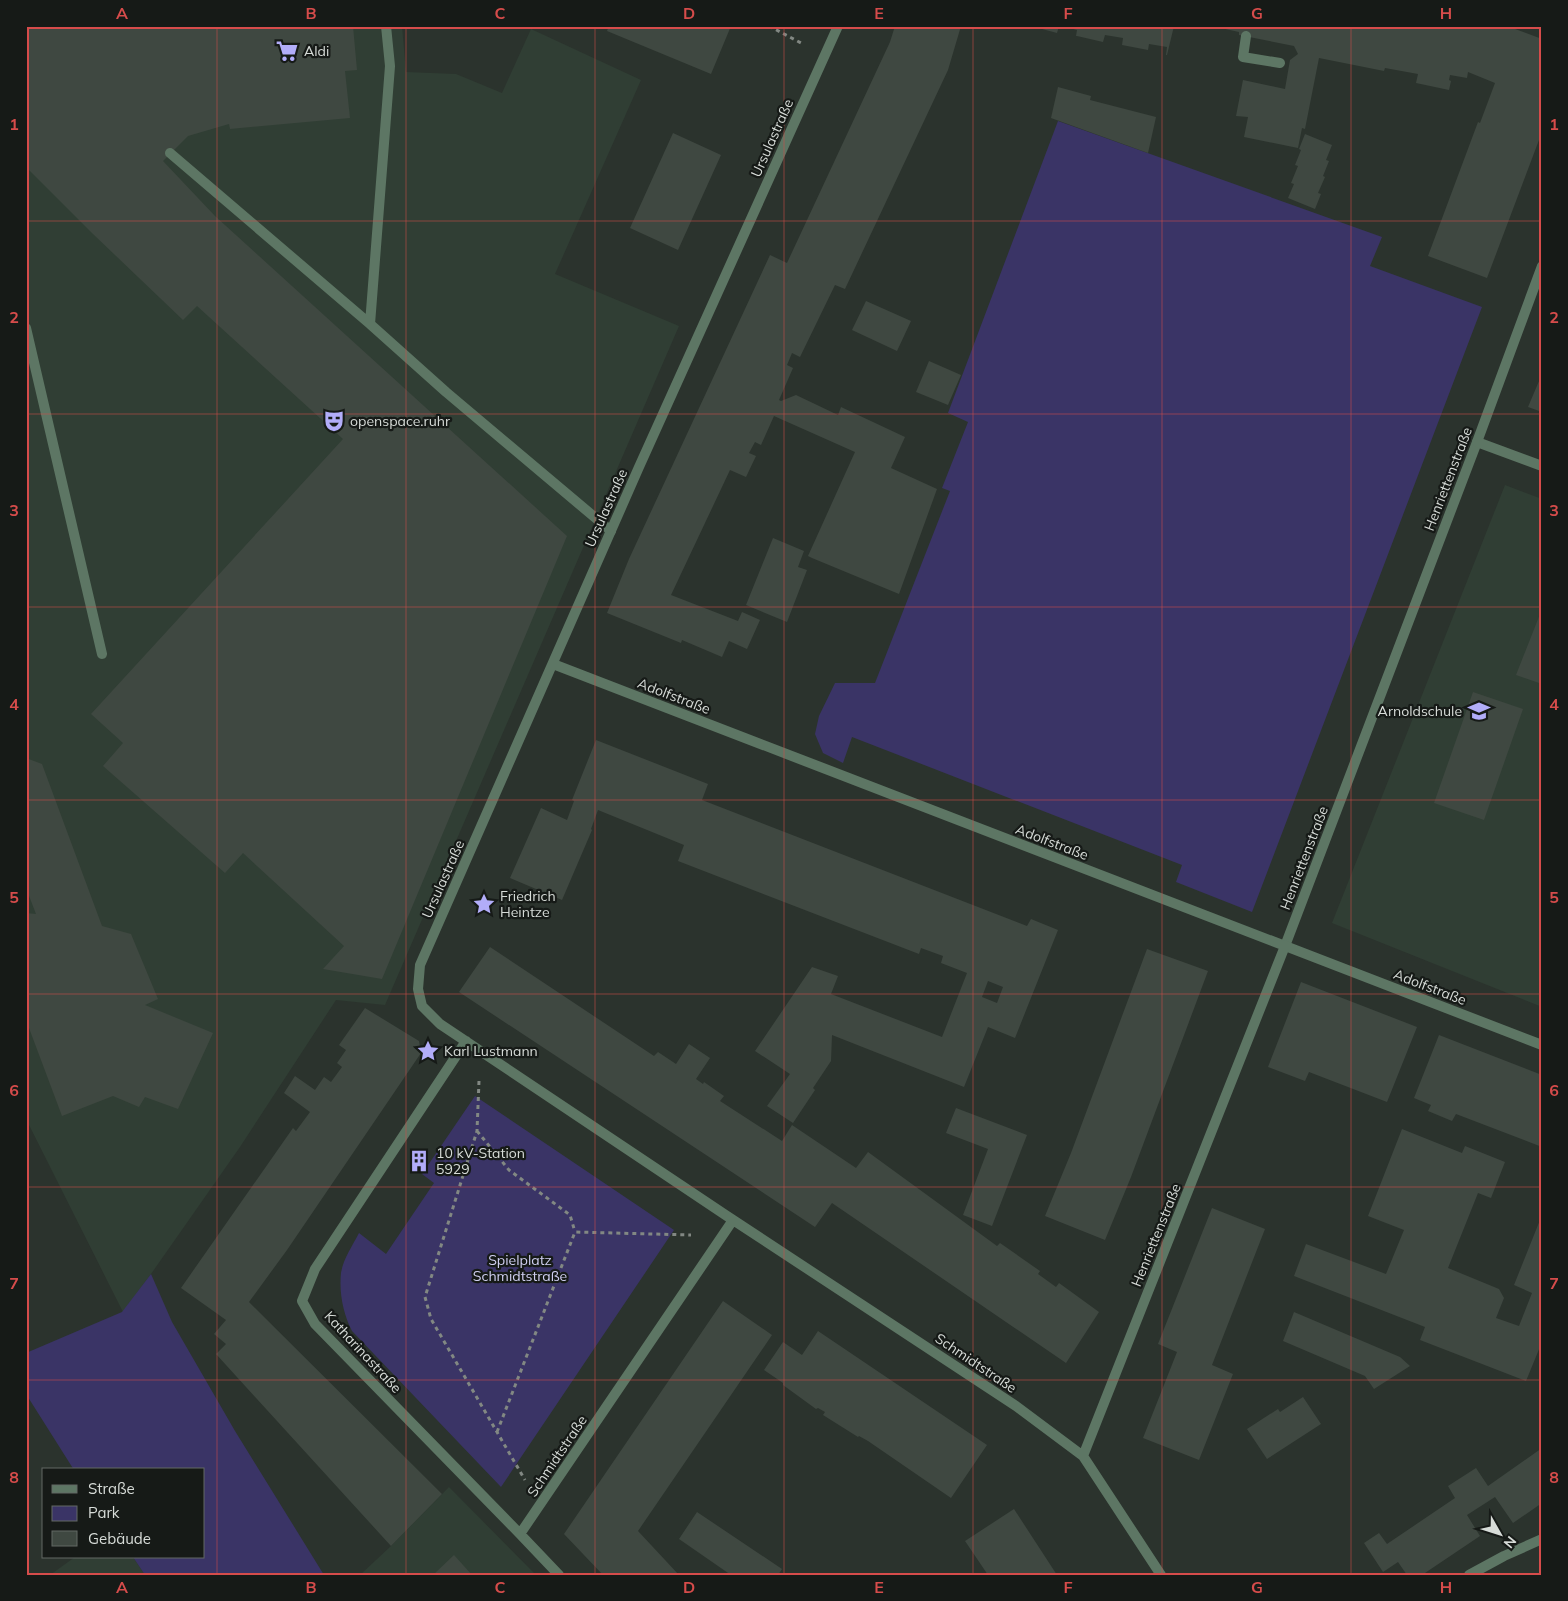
<svg xmlns="http://www.w3.org/2000/svg" width="1568" height="1601" font-family="Mulish,sans-serif">
<rect width="100%" height="100%" fill="#2b332d"/>
<path fill="#303e34" d="M 26,26 L 402,26 L 406,72 L 456,74 L 502,93 L 531,29 L 641,80 L 555,274 L 679,326 L 385,1005 L 336,1000 L 240,1147 L 151,1274 L 123,1312 L 26,1119 Z
M 1505,485 L 1542,499 L 1542,1007 L 1332,923 Z
M 449,1487 L 536,1575 L 360,1575 L 391,1546 Z
M 75,1557 L 133,1557 L 145,1575 L 50,1575 Z"/>
<path fill="#3a3466" d="M 1058,121 L 1382,237 L 1370,266 L 1482,307 L 1252,912 L 1176,882 L 1182,865 L 852,737 L 843,763 L 823,753 L 815,734 L 819,716 L 835,683 L 875,683 L 950,491 L 942,488 L 968,422 L 948,413 Z
M 475,1096 L 674,1230 L 501,1487 L 352,1331 C 343,1313 339,1293 341,1273 C 343,1259 353,1245 359,1233 L 386,1254 L 434,1183 L 422,1174 Z
M 151,1274 L 172,1322 L 235,1431 L 324,1575 L 145,1575 L 133,1557 L 204,1557 L 204,1470 L 74,1470 L 26,1394 L 26,1353 L 122,1312 Z"/>
<path fill="#3f4841" fill-rule="evenodd" d="M 26,26 L 353,26 L 357,70 L 345,71 L 350,118 L 230,129 L 229,124 L 188,136 L 163,161 L 215,216 L 567,536 L 382,979 L 323,969 L 344,946 L 243,853 L 225,873 L 103,766 L 123,743 L 91,714 L 343,439 L 197,306 L 183,320 L 93,234 L 26,167 Z
M 609,26 L 731,26 L 711,74 L 607,31 Z
M 895,26 L 961,26 L 948,70 L 845,289 L 835,285 L 800,357 L 792,353 L 787,365 L 793,368 L 779,400 L 781,401 L 796,395 L 838,415 L 841,407 L 905,437 L 891,468 L 937,489 L 899,594 L 812,558 L 808,556 L 855,452 L 774,416 L 761,445 L 755,442 L 749,453 L 756,456 L 746,477 L 730,470 L 671,595 L 738,621 L 742,612 L 760,620 L 747,649 L 729,641 L 722,657 L 682,640 L 681,643 L 607,613 L 629,559 L 770,255 L 787,263 L 890,42 Z
M 1031,26 L 1059,26 L 1057,33 Z
M 1062,26 L 1174,26 L 1167,55 L 1166,55 L 1167,47 L 1149,44 L 1148,50 L 1122,45 L 1123,38 L 1105,35 L 1103,42 L 1077,36 L 1076,36 L 1077,30 Z
M 1212,26 L 1507,26 L 1542,39 L 1542,87 L 1539,96 L 1542,97 L 1542,132 L 1487,278 L 1428,256 L 1478,122 L 1480,123 L 1495,83 L 1468,72 L 1467,78 L 1450,75 L 1449,80 L 1451,81 L 1449,90 L 1416,83 L 1418,74 L 1385,68 L 1384,71 L 1319,58 L 1305,129 L 1302,128 L 1298,148 L 1244,137 L 1248,117 L 1236,116 L 1243,80 L 1285,89 L 1290,60 L 1298,54 L 1294,46 L 1239,35 L 1239,32 Z
M 1058,87 L 1091,96 L 1090,100 L 1156,117 L 1148,153 L 1051,118 Z
M 673,133 L 721,155 L 678,250 L 630,228 Z
M 1305,134 L 1332,145 L 1326,160 L 1329,161 L 1323,176 L 1325,177 L 1318,193 L 1321,194 L 1315,209 L 1288,198 L 1294,184 L 1291,183 L 1298,166 L 1295,165 L 1301,150 L 1299,149 Z
M 866,301 L 911,321 L 897,351 L 852,330 Z
M 929,361 L 961,375 L 948,405 L 916,392 Z
M 1542,374 L 1542,412 L 1528,407 Z
M 773,538 L 804,551 L 798,567 L 807,570 L 787,622 L 746,605 Z
M 1542,609 L 1542,684 L 1516,675 Z
M 1473,692 L 1523,709 L 1484,820 L 1434,803 Z
M 596,740 L 708,784 L 702,800 L 1027,926 L 1031,919 L 1058,930 L 1015,1038 L 988,1027 L 964,1087 L 832,1035 L 831,1061 L 813,1088 L 815,1090 L 793,1123 L 767,1106 L 790,1074 L 755,1051 L 812,967 L 838,976 L 831,994 L 942,1037 L 967,973 L 941,963 L 943,956 L 921,948 L 919,954 L 678,861 L 684,845 L 598,810 L 591,829 L 592,830 L 562,900 L 510,878 L 541,808 L 567,820 L 574,801 L 572,800 ZM 988,981 L 1003,987 L 997,1003 L 982,997 Z
M 26,758 L 42,764 L 102,926 L 131,934 L 158,999 L 145,1005 L 213,1033 L 178,1109 L 145,1097 L 139,1107 L 113,1096 L 62,1116 L 26,1020 L 26,913 L 36,914 L 26,888 Z
M 490,947 L 654,1056 L 658,1052 L 676,1064 L 689,1044 L 710,1058 L 696,1079 L 703,1084 L 704,1082 L 724,1096 L 720,1101 L 782,1141 L 792,1125 L 856,1168 L 868,1152 L 997,1246 L 1000,1243 L 1040,1271 L 1038,1274 L 1056,1287 L 1059,1283 L 1099,1312 L 1066,1363 L 832,1203 L 815,1227 L 459,992 Z
M 1147,949 L 1208,971 L 1131,1177 L 1105,1240 L 1045,1216 L 1071,1153 Z
M 1301,982 L 1417,1027 L 1387,1102 L 1309,1072 L 1305,1081 L 1268,1067 Z
M 365,1008 L 419,1041 L 421,1053 L 287,1250 L 249,1302 L 442,1494 L 391,1546 L 216,1354 L 226,1344 L 214,1334 L 226,1320 L 181,1288 L 293,1128 L 296,1131 L 310,1112 L 284,1093 L 295,1076 L 315,1090 L 324,1077 L 331,1082 L 342,1067 L 337,1063 L 346,1050 L 339,1045 Z
M 1439,1035 L 1542,1075 L 1542,1147 L 1456,1114 L 1452,1121 L 1428,1111 L 1431,1105 L 1414,1098 Z
M 956,1108 L 1027,1135 L 992,1226 L 963,1215 L 988,1149 L 946,1133 Z
M 1402,1129 L 1462,1153 L 1465,1146 L 1505,1162 L 1491,1198 L 1478,1193 L 1448,1268 L 1499,1289 L 1504,1298 L 1496,1318 L 1519,1326 L 1532,1293 L 1514,1285 L 1542,1215 L 1542,1342 L 1526,1381 L 1420,1340 L 1425,1327 L 1294,1276 L 1306,1244 L 1386,1274 L 1404,1230 L 1368,1216 Z
M 420,1154 L 424,1157 L 417,1167 L 413,1164 Z
M 1212,1208 L 1265,1229 L 1212,1365 L 1233,1374 L 1199,1460 L 1143,1438 L 1177,1352 L 1158,1344 Z
M 723,1301 L 772,1335 L 638,1531 L 679,1575 L 603,1575 L 564,1534 Z
M 1294,1312 L 1400,1357 L 1410,1366 L 1374,1389 L 1365,1376 L 1283,1341 Z
M 818,1331 L 987,1445 L 951,1498 L 868,1441 L 859,1436 L 858,1437 L 823,1415 L 825,1412 L 818,1408 L 816,1409 L 783,1385 L 783,1383 L 764,1370 L 783,1342 L 802,1355 Z
M 1303,1397 L 1321,1424 L 1267,1459 L 1247,1429 L 1278,1409 L 1280,1412 Z
M 1542,1448 L 1542,1503 L 1513,1523 L 1495,1497 L 1467,1515 L 1480,1536 L 1422,1575 L 1407,1575 L 1398,1562 L 1383,1572 L 1364,1543 L 1379,1533 L 1387,1544 L 1455,1498 L 1448,1486 L 1476,1468 L 1488,1486 Z
M 1014,1509 L 1057,1575 L 988,1575 L 965,1541 Z
M 697,1512 L 782,1569 L 778,1575 L 731,1575 L 679,1539 Z
M 454,1555 L 472,1575 L 433,1575 Z"/>
<g fill="none" stroke-linecap="round" stroke-linejoin="round">
<path stroke="#828883" stroke-width="3" stroke-dasharray="4 4" stroke-linecap="butt" d="M 769,26 L 803,44
M 479,1081 L 477,1131 L 425,1297 L 431,1319 L 525,1480
M 477,1131 L 509,1170 L 570,1215 L 575,1232
M 497,1432 L 575,1232 L 691,1235"/>
<path stroke="#5d7664" stroke-width="10" d="M 386,26 L 390,66 L 370,324 L 446,392 L 611,531
M 1246,36 L 1243,57 L 1280,63
M 170,153 L 370,324
M 26,328 L 102,654"/>
<path stroke="#5d7664" stroke-width="10" d="M 1285,946 L 1477,442"/>
<path stroke="#5d7664" stroke-width="10" d="M 838,26 L 639,467 L 420,965 L 418,989 L 422,1006 L 440,1024 L 727,1216 L 1016,1406 L 1083,1456 L 1161,1575
M 1542,266 L 1477,442 L 1542,466
M 553,664 L 1542,1045
M 466,1041 L 315,1269 L 302,1301 L 315,1324 L 520,1534 L 559,1575
M 1083,1456 L 1285,946
M 520,1534 L 733,1220
M 1469,1575 L 1504,1556 L 1542,1539"/>
</g>
<path fill="none" stroke="#d64c4b" stroke-width="1" stroke-opacity="0.55" d="M 217,26 L 217,1575M 406,26 L 406,1575M 595,26 L 595,1575M 784,26 L 784,1575M 973,26 L 973,1575M 1162,26 L 1162,1575M 1351,26 L 1351,1575M 26,221 L 1542,221M 26,414 L 1542,414M 26,607 L 1542,607M 26,800 L 1542,800M 26,994 L 1542,994M 26,1187 L 1542,1187M 26,1380 L 1542,1380"/>
<defs>
<g id="supermarket-bare" transform="scale(1.725)"><path d="M-6-5.5h2.5l.6 2H6L4.5 2H-2.5L-4.4-4H-6ZM-1.5 3.2a1.3 1.3 0 1 0 .1 0ZM3 3.2a1.3 1.3 0 1 0 .1 0Z" fill="#b2adf9" stroke="#161a17" stroke-width="2.5" paint-order="stroke"/></g>
<g id="theatre-bare" transform="scale(1.725)"><path d="M-5-5.5Q0-4 5-5.5V0Q5 5 0 6Q-5 5-5 0ZM-3.3-2.5H-1v1.5H-3.3ZM1-2.5H3.3v1.5H1ZM-2.8 1Q0 5.5 2.8 1Z" fill="#b2adf9" stroke="#161a17" stroke-width="2.5" paint-order="stroke"/></g>
<g id="school-bare" transform="scale(1.725)"><path d="M0-5L7-2L0 1L-7-2ZM-4 1L0 2.5L4 1V4Q0 6-4 4Z" fill="#b2adf9" stroke="#161a17" stroke-width="2.5" paint-order="stroke"/></g>
<g id="sight-bare" transform="scale(1.725)"><path d="M0-6L1.8-2.2L6-1.7L2.9 1.2L3.7 5.4L0 3.3L-3.7 5.4L-2.9 1.2L-6-1.7L-1.8-2.2Z" fill="#b2adf9" stroke="#161a17" stroke-width="2.5" paint-order="stroke"/></g>
<g id="building-bare" transform="scale(1.725)"><path d="M-4-6H4V6H1V3H-1V6H-4ZM-2.5-4.3h1.7v1.8h-1.7ZM.8-4.3h1.7v1.8H.8ZM-2.5-1h1.7V.8h-1.7ZM.8-1h1.7V.8H.8Z" fill="#b2adf9" stroke="#161a17" stroke-width="2.5" paint-order="stroke"/></g>
</defs>
<g fill-rule="evenodd">
<use href="#supermarket-bare" x="287" y="51"/>
<use href="#theatre-bare" x="334" y="421"/>
<use href="#school-bare" x="1479" y="711"/>
<use href="#sight-bare" x="484" y="904"/>
<use href="#sight-bare" x="428" y="1051"/>
<use href="#building-bare" x="419" y="1161"/>
</g>
<g text-anchor="middle" dominant-baseline="central" stroke-width="4.5" stroke-linejoin="round" paint-order="stroke">
<g font-size="14" fill="#d7dcd8" stroke="#161a17" text-anchor="start">
<text x="304" y="51">Aldi</text>
<text x="350" y="421">openspace.ruhr</text>
<text x="1462" y="711" text-anchor="end">Arnoldschule</text>
<text x="500" y="896">Friedrich<tspan x="500" dy="16">Heintze</tspan></text>
<text x="444" y="1051">Karl Lustmann</text>
<text x="436" y="1153">10 kV-Station<tspan x="436" dy="16">5929</tspan></text>
</g>
<g font-size="14" fill="#d7dcd8" stroke="#161a17">
<text transform="translate(772 138) rotate(-66)">Ursulastraße</text>
<text transform="translate(1448 479) rotate(-69)">Henriettenstraße</text>
<text transform="translate(606 508) rotate(-66)">Ursulastraße</text>
<text transform="translate(674 696) rotate(21)">Adolfstraße</text>
<text transform="translate(1052 842) rotate(21)">Adolfstraße</text>
<text transform="translate(1304 858) rotate(-69)">Henriettenstraße</text>
<text transform="translate(443 879) rotate(-66)">Ursulastraße</text>
<text transform="translate(1430 987) rotate(21)">Adolfstraße</text>
<text transform="translate(1156 1235) rotate(-68)">Henriettenstraße</text>
<text transform="translate(363 1352) rotate(47)">Katharinastraße</text>
<text transform="translate(976 1363) rotate(34)">Schmidtstraße</text>
<text transform="translate(557 1456) rotate(-56)">Schmidtstraße</text>
</g>
<g font-size="14" fill="#d0cff1" stroke="#161a17">
<text x="520" y="1260">Spielplatz<tspan x="520" dy="16">Schmidtstraße</tspan></text>
</g>
</g>
<rect width="1568" height="1601" fill="none" stroke="#161a17" stroke-width="55"/>
<rect x="42" y="1468" width="162" height="90" fill="#161a17" stroke="#636864"/>
<rect x="52" y="1485" width="25" height="8" fill="#5d7664" stroke="#636864"/>
<text x="88" y="1494" font-size="15" fill="#d7dcd8">Straße</text>
<rect x="52" y="1506" width="25" height="15" fill="#3a3466" stroke="#636864"/>
<text x="88" y="1518" font-size="15" fill="#d7dcd8">Park</text>
<rect x="52" y="1531" width="25" height="15" fill="#3f4841" stroke="#636864"/>
<text x="88" y="1544" font-size="15" fill="#d7dcd8">Gebäude</text>
<g transform="translate(1500 1534) rotate(129)" stroke="#161a17" stroke-width="4" paint-order="stroke">
<path d="M0-4L9 19L0 12L-9 19Z" fill="#d7dcd8"/>
<text y="-8" font-size="14" font-weight="bold" text-anchor="middle" fill="#d7dcd8">N</text>
</g>
<rect x="28" y="28" width="1512" height="1546" fill="none" stroke="#d64c4b" stroke-width="2"/>
<g font-size="16" text-anchor="middle" font-weight="bold" fill="#d64c4b">
<text x="122" y="19">A</text>
<text x="311" y="19">B</text>
<text x="500" y="19">C</text>
<text x="689" y="19">D</text>
<text x="879" y="19">E</text>
<text x="1068" y="19">F</text>
<text x="1257" y="19">G</text>
<text x="1446" y="19">H</text>
<text x="14" y="130">1</text>
<text x="1554" y="130">1</text>
<text x="14" y="323">2</text>
<text x="1554" y="323">2</text>
<text x="14" y="516">3</text>
<text x="1554" y="516">3</text>
<text x="14" y="710">4</text>
<text x="1554" y="710">4</text>
<text x="14" y="903">5</text>
<text x="1554" y="903">5</text>
<text x="14" y="1096">6</text>
<text x="1554" y="1096">6</text>
<text x="14" y="1289">7</text>
<text x="1554" y="1289">7</text>
<text x="14" y="1483">8</text>
<text x="1554" y="1483">8</text>
<text x="122" y="1593">A</text>
<text x="311" y="1593">B</text>
<text x="500" y="1593">C</text>
<text x="689" y="1593">D</text>
<text x="879" y="1593">E</text>
<text x="1068" y="1593">F</text>
<text x="1257" y="1593">G</text>
<text x="1446" y="1593">H</text>
</g>
</svg>
